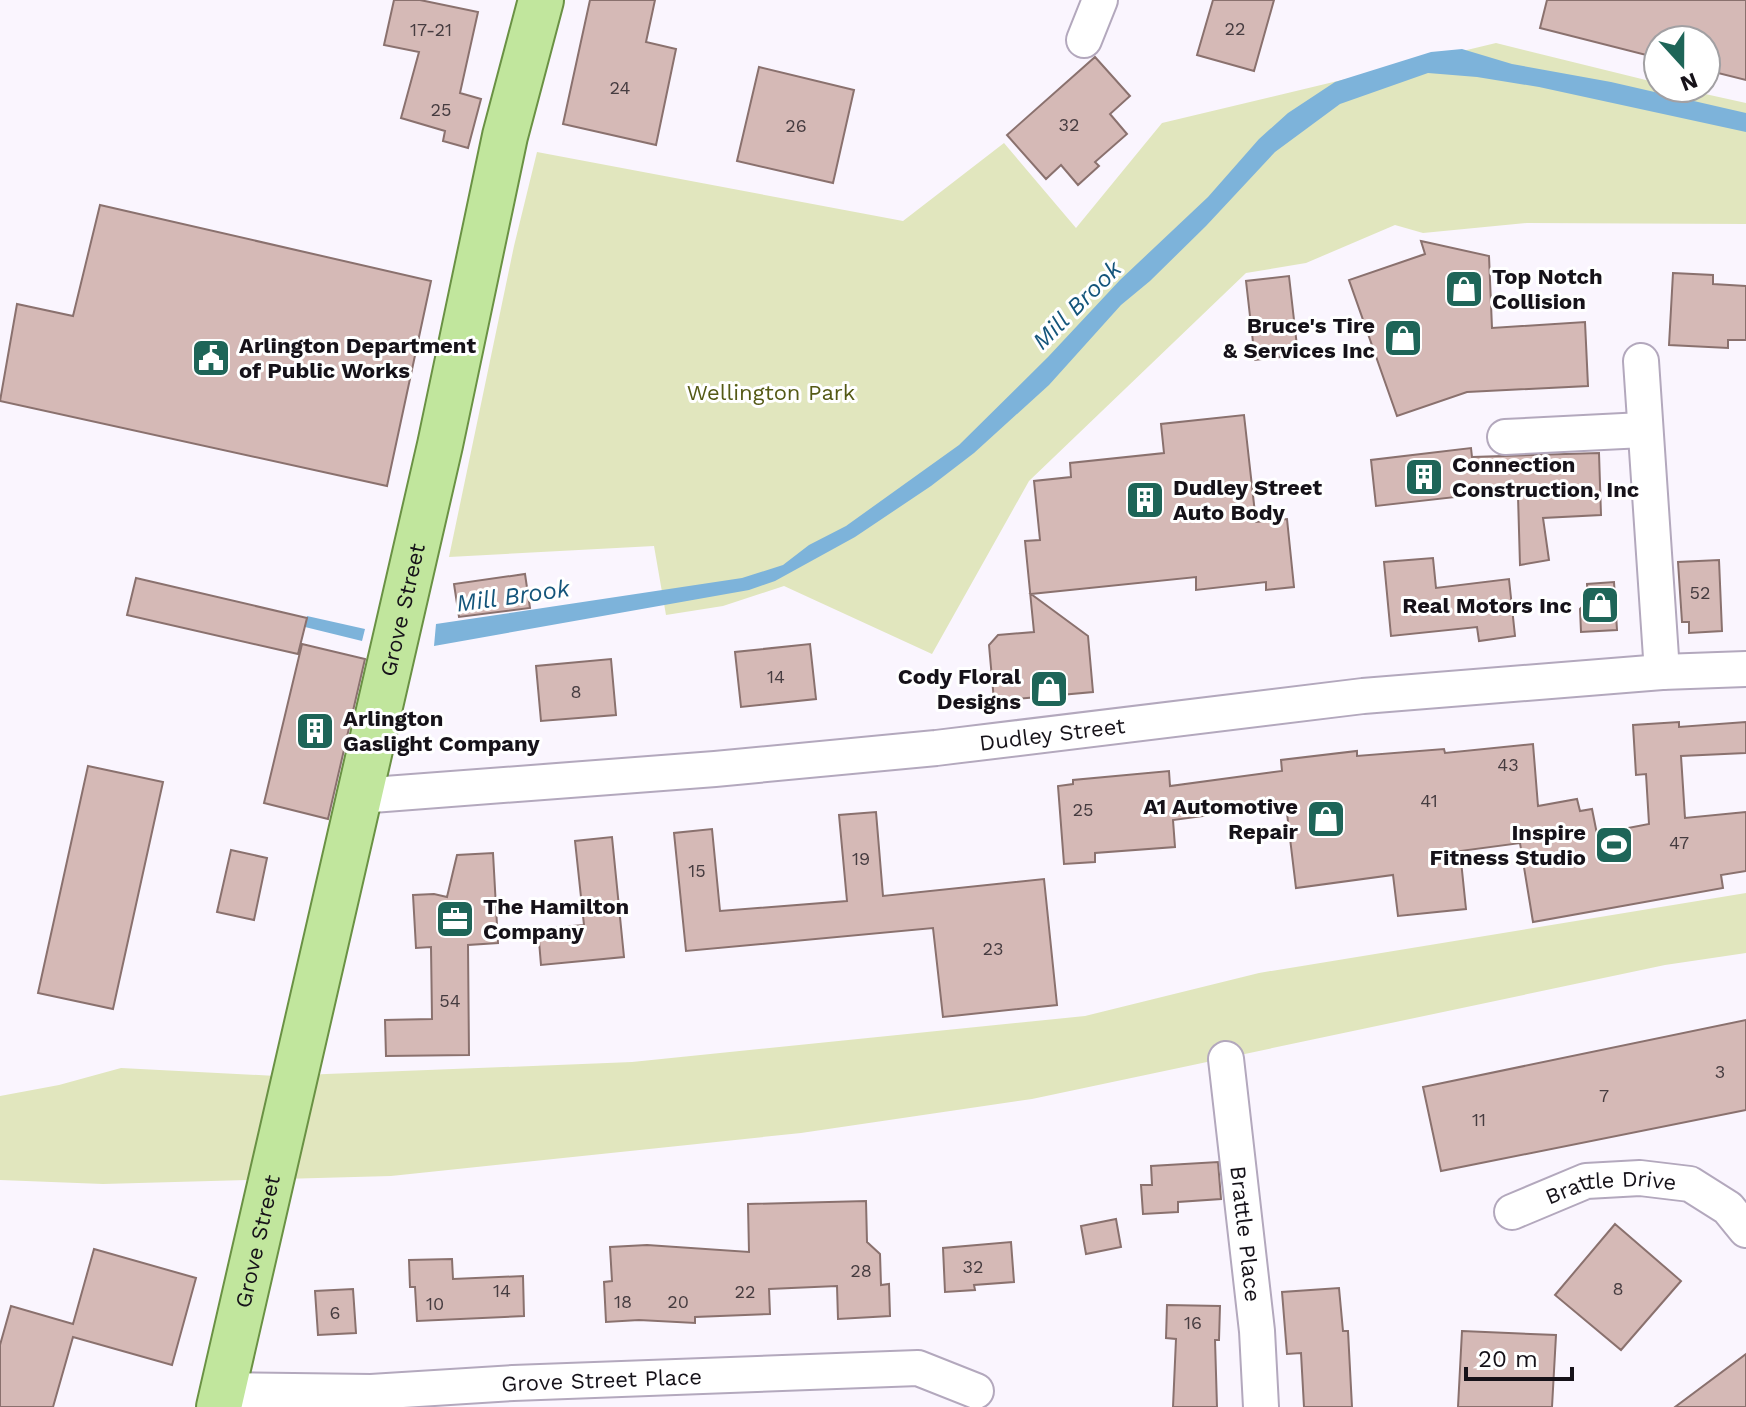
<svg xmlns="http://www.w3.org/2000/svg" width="1746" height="1407" font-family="'Work Sans',sans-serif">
<rect width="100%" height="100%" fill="#faf5fe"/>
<path fill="#e1e6be" d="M 1496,43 L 1658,83 L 1658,88 L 1678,88 L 1746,103 L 1746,224 L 1527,223 L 1423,233 L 1395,225 L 1306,263 L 1246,273 L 1029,481 L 932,654 L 784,586 L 723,606 L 666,615 L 654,546 L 449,557 L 514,246 L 537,152 L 903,221 L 1004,143 L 1076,228 L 1162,123 Z
M 1746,893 L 1746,953 L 1665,965 L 1032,1099 L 801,1133 L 391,1176 L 103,1184 L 0,1180 L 0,1096 L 59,1085 L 121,1068 L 276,1076 L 632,1062 L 1085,1016 L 1259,973 Z"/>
<path fill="#7db3da" d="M 1462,49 L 1512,64 L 1611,82 L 1746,113 L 1746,132 L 1539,87 L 1477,77 L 1428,73 L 1340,104 L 1275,152 L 1206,226 L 1150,281 L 1121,305 L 1049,385 L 974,453 L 931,486 L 855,537 L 775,581 L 749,590 L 434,646 L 436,624 L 742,578 L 783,565 L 809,545 L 846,526 L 959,445 L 1048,357 L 1120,280 L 1208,197 L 1259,139 L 1288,113 L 1335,82 L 1431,52 Z
M 307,616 L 365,629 L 362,641 L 305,627 Z"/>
<path fill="#d5b9b6" stroke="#8a716e" stroke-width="2" d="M 394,0 L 420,0 L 478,12 L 460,93 L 481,99 L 468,148 L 443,141 L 445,131 L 401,118 L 419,52 L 384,45 Z
M 590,0 L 655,0 L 646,42 L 676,49 L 656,145 L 563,124 Z
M 1213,0 L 1274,0 L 1254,71 L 1197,55 Z
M 1547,0 L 1746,0 L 1746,80 L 1706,70 L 1706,40 L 1658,40 L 1658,58 L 1540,28 Z
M 1095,57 L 1130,96 L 1110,114 L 1127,134 L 1095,162 L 1099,166 L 1078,185 L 1061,165 L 1046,179 L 1007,135 Z
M 759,67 L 854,90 L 833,183 L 737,161 Z
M 100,205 L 431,281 L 387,486 L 0,401 L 17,304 L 73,316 Z
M 1421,241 L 1489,256 L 1492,328 L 1585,322 L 1588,386 L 1467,392 L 1397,416 L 1349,280 L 1425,254 Z
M 1673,273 L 1713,275 L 1713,284 L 1746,286 L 1746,340 L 1728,340 L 1728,348 L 1669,345 Z
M 1289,276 L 1298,355 L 1255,360 L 1246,281 Z
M 1244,415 L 1256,522 L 1287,519 L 1294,587 L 1266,590 L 1266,582 L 1196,590 L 1196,577 L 1031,594 L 1088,636 L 1093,692 L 994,701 L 989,645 L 998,635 L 1034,632 L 1025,541 L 1040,540 L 1034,481 L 1071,477 L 1070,463 L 1164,453 L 1161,424 Z
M 1471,448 L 1472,457 L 1599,453 L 1601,515 L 1543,518 L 1549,560 L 1520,565 L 1518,496 L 1508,496 L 1508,491 L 1376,506 L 1371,460 Z
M 1433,558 L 1436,588 L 1509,579 L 1515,636 L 1479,641 L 1477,627 L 1391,636 L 1384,562 Z
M 1719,560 L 1722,631 L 1689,633 L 1689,622 L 1682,622 L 1678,562 Z
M 525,574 L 530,608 L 459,617 L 454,584 Z
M 136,578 L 307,618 L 298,654 L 127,615 Z
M 1614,582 L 1617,630 L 1581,632 L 1580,609 L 1588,601 L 1587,584 Z
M 302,644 L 365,659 L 328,819 L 264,803 Z
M 810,644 L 816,699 L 741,707 L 735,652 Z
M 611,659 L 616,715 L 541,721 L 536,666 Z
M 1679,722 L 1679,727 L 1746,722 L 1746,753 L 1681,756 L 1685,818 L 1746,812 L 1746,871 L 1721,875 L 1723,888 L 1533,922 L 1520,843 L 1460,851 L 1466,909 L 1398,916 L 1393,875 L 1296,888 L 1286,805 L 1173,820 L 1175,847 L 1095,853 L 1095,862 L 1064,864 L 1058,786 L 1073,784 L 1073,780 L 1169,771 L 1170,786 L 1282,771 L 1281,760 L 1357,751 L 1357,756 L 1444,749 L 1445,753 L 1533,744 L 1538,806 L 1577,799 L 1580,811 L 1592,809 L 1597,834 L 1649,824 L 1646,774 L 1636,775 L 1633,725 Z
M 88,766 L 163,782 L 113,1009 L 38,993 Z
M 876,812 L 883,896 L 1044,879 L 1057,1005 L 943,1017 L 933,928 L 686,951 L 674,833 L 712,829 L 720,911 L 847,901 L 839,815 Z
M 612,837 L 624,957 L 541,965 L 538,929 L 584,925 L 575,841 Z
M 231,850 L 267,858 L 254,920 L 217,912 Z
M 493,853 L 498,943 L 468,945 L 469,1055 L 386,1056 L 385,1020 L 432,1019 L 431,947 L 416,948 L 413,895 L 434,894 L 447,897 L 457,855 Z
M 1746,1020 L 1746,1110 L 1441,1171 L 1423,1087 Z
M 1218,1162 L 1221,1199 L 1178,1202 L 1178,1212 L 1143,1214 L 1141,1185 L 1152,1185 L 1151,1166 Z
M 866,1201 L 867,1242 L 880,1254 L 881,1285 L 889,1284 L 890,1316 L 838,1319 L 837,1286 L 769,1289 L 770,1314 L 695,1317 L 695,1323 L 639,1320 L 606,1322 L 604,1282 L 612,1281 L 610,1247 L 647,1245 L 749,1252 L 748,1204 Z
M 1116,1219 L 1121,1247 L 1086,1254 L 1081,1226 Z
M 1615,1224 L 1681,1281 L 1621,1350 L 1555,1295 Z
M 1011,1242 L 1014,1282 L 974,1285 L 975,1290 L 945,1292 L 943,1248 Z
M 94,1249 L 196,1278 L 172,1365 L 73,1337 L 53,1407 L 0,1407 L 0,1345 L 11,1306 L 73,1324 Z
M 452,1259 L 453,1279 L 523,1276 L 524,1316 L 417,1321 L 415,1287 L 410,1287 L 409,1260 Z
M 1339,1288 L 1343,1331 L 1348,1331 L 1352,1407 L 1304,1407 L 1301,1353 L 1287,1354 L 1282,1292 Z
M 353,1289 L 356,1333 L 318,1335 L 315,1291 Z
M 1167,1305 L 1220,1306 L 1219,1340 L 1215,1340 L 1217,1407 L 1173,1407 L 1176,1339 L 1166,1338 Z
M 1462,1331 L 1556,1335 L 1552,1407 L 1458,1407 Z
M 1746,1354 L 1746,1407 L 1675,1407 Z"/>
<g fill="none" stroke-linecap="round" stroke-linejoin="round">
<g stroke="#b3a8bd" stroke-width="38">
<g id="minor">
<path d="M 1084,40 L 1100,0"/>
<path d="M 1641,361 L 1662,672"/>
<path d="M 1505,437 L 1643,430"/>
<path id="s1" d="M 359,796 L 715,769 L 936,748 L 1363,696 L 1662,672 L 1746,669"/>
<path id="s2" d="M 1226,1059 L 1257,1331 L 1261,1407"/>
<path id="s3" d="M 1512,1212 L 1586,1181 L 1640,1178 L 1690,1184 L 1728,1208 L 1746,1230"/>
<path id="s4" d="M 222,1390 L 371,1392 L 513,1383 L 918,1368 L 976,1391"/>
</g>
</g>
<g stroke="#6a9144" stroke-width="48">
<g id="major">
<path id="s5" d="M 219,1407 L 440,445 L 505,136 L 541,0"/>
</g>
</g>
<use href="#minor" stroke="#fff" stroke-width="34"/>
<use href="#major" stroke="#c1e69d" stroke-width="44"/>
</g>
<defs>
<g id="shop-square" transform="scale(2)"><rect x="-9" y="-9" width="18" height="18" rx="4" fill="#1e6558" stroke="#fff"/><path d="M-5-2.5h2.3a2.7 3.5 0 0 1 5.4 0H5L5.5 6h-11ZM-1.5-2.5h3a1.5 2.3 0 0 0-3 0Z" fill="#fff"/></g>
<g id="civic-square" transform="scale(2)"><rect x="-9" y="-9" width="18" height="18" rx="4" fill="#1e6558" stroke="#fff"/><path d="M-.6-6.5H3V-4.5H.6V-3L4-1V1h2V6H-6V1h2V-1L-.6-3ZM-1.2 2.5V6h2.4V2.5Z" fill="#fff"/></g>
<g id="building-square" transform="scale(2)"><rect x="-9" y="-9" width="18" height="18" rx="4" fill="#1e6558" stroke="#fff"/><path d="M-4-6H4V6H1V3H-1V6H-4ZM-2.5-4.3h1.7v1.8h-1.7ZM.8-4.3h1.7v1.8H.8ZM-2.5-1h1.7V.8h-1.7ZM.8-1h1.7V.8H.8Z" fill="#fff"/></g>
<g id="stadium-square" transform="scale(2)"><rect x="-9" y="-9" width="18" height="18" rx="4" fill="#1e6558" stroke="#fff"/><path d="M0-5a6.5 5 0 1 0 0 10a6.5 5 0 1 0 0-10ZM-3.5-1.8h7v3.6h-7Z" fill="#fff"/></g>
<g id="office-square" transform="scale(2)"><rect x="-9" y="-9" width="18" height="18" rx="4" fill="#1e6558" stroke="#fff"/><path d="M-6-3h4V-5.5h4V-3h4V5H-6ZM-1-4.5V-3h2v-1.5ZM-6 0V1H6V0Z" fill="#fff"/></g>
</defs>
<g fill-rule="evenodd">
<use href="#shop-square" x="1464" y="289"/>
<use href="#shop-square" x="1403" y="338"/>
<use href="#civic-square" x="211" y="358"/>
<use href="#building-square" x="1424" y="477"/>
<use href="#building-square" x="1145" y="500"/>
<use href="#shop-square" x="1600" y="605"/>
<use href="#shop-square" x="1049" y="689"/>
<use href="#building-square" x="315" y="731"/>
<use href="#shop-square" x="1326" y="819"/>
<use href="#stadium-square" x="1614" y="845"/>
<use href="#office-square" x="455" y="919"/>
</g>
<g text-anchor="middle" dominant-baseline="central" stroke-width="6" stroke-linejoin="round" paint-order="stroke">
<g font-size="18" fill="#463c40">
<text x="1235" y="28">22</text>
<text x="431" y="29">17-21</text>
<text x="620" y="87">24</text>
<text x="441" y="109">25</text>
<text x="1069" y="124">32</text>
<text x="796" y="125">26</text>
<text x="1700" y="592">52</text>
<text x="776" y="676">14</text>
<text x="576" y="691">8</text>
<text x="1508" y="764">43</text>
<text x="1429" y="800">41</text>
<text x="1083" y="809">25</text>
<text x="1679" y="842">47</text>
<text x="861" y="858">19</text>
<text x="697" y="870">15</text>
<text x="993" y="948">23</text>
<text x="450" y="1000">54</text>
<text x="1720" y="1071">3</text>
<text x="1604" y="1095">7</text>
<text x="1479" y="1119">11</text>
<text x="973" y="1266">32</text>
<text x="861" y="1270">28</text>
<text x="1618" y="1288">8</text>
<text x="502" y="1290">14</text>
<text x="745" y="1291">22</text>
<text x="623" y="1301">18</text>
<text x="678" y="1301">20</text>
<text x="435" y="1303">10</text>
<text x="335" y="1312">6</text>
<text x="1193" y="1322">16</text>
</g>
<g font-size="22" font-weight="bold" fill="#161219" stroke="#fff" text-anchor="start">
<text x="1492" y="276">Top Notch<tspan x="1492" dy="25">Collision</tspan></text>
<text x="1375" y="325" text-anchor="end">Bruce's Tire<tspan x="1375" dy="25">&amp; Services Inc</tspan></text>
<text x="239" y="345">Arlington Department<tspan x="239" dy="25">of Public Works</tspan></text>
<text x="1452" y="464">Connection<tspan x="1452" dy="25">Construction, Inc</tspan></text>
<text x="1173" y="487">Dudley Street<tspan x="1173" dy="25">Auto Body</tspan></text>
<text x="1572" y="605" text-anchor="end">Real Motors Inc</text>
<text x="1021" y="676" text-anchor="end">Cody Floral<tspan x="1021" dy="25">Designs</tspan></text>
<text x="343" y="718">Arlington<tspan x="343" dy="25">Gaslight Company</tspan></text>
<text x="1298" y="806" text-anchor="end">A1 Automotive<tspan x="1298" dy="25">Repair</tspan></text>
<text x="1586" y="832" text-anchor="end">Inspire<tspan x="1586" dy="25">Fitness Studio</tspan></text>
<text x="483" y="906">The Hamilton<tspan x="483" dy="25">Company</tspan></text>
</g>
<g font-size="22" fill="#545915" stroke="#fff">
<text x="771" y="392">Wellington Park</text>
</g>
<g font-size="22" fill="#161219" stroke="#fff">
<text stroke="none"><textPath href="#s5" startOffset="818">Grove Street</textPath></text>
<text stroke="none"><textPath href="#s1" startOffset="696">Dudley Street</textPath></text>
<text stroke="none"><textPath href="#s3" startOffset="104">Brattle Drive</textPath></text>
<text stroke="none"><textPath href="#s2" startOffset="176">Brattle Place</textPath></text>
<text stroke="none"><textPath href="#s5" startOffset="170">Grove Street</textPath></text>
<text stroke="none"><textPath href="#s4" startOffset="380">Grove Street Place</textPath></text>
</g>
<g font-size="24" font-style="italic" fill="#14557b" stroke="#fff">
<text transform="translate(1077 305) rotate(-45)">Mill Brook</text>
<text transform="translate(513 596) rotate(-8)">Mill Brook</text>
</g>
</g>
<g transform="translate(1682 64) rotate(159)"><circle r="38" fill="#ffffff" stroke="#a2a0a3" stroke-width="2"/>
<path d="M0-6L14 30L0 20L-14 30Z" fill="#1e6558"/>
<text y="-12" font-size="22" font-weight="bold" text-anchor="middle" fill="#161219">N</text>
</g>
<path d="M1466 1367v12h106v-12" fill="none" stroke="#161219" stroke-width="4"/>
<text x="1478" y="1367" font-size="24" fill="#161219" stroke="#ffffff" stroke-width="6" paint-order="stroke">20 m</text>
</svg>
